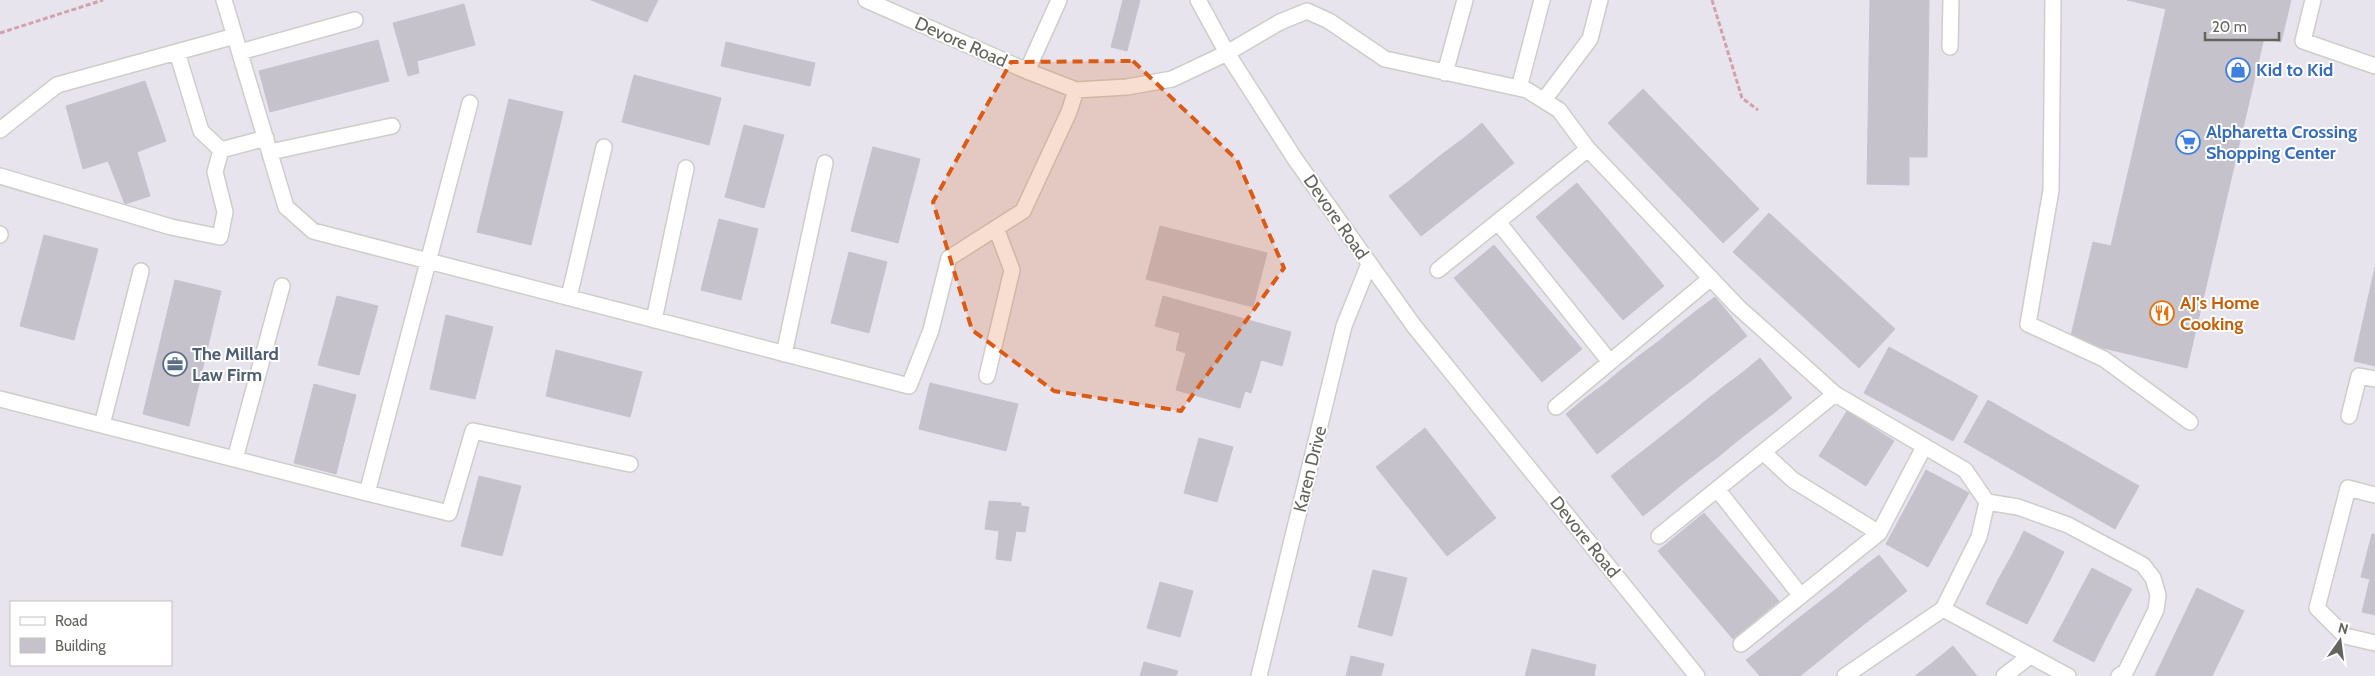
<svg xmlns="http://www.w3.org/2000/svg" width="2375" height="676" font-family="Cabin,sans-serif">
<rect width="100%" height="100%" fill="#e7e4ee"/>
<path fill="#c5c2cb" stroke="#c6c2d2" d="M 591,0 L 658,0 L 647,22 Z
M 1123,0 L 1140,0 L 1127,51 L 1111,47 Z
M 1870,0 L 1929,0 L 1927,157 L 1909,157 L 1909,185 L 1867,184 Z
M 2127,0 L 2291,0 L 2281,42 L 2264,38 L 2187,368 L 2070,340 L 2093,242 L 2111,246 L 2166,9 Z
M 464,4 L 475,45 L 417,61 L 419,73 L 408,76 L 393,23 Z
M 378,40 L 389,81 L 270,112 L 259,71 Z
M 726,42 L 815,63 L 810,86 L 721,66 Z
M 634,75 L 721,98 L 709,145 L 622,122 Z
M 145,81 L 166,141 L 137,152 L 150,196 L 125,204 L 108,161 L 83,169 L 66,106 Z
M 1643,89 L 1759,209 L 1723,243 L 1608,123 Z
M 509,99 L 563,112 L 531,245 L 477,232 Z
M 1482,123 L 1514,163 L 1495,178 L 1464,138 Z
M 744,125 L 784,135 L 764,208 L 725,197 Z
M 1464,138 L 1495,178 L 1477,192 L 1445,152 Z
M 873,147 L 920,159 L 898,243 L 851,231 Z
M 1445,152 L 1477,192 L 1458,207 L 1426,167 Z
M 1426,167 L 1458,207 L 1439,222 L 1408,182 Z
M 1408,182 L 1439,222 L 1421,236 L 1389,196 Z
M 1577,183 L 1664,286 L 1623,320 L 1536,217 Z
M 1769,213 L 1895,329 L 1859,368 L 1733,252 Z
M 719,219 L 758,229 L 741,300 L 701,290 Z
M 1160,226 L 1267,253 L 1253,307 L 1146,279 Z
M 44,235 L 98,249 L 74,340 L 20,326 Z
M 1494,245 L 1582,349 L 1542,382 L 1454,278 Z
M 849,252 L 887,262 L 869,333 L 831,323 Z
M 2375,267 L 2375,366 L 2354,361 Z
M 175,280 L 221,291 L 189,426 L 143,414 Z
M 337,296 L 378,306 L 359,375 L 318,365 Z
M 1163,296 L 1291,332 L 1282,366 L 1261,360 L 1251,393 L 1245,391 L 1240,408 L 1176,390 L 1186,353 L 1176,350 L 1180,333 L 1155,326 Z
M 1715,297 L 1747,336 L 1728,351 L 1696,311 Z
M 1696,311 L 1728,351 L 1709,366 L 1677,326 Z
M 446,315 L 493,327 L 475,399 L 430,389 Z
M 1677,326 L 1709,366 L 1691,381 L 1659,341 Z
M 1659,341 L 1691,381 L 1672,395 L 1640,355 Z
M 1889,347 L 1978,396 L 1953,441 L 1864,393 Z
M 556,350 L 642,372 L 630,417 L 546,396 Z
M 1640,355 L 1672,395 L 1653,410 L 1621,370 Z
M 1760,358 L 1792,398 L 1774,413 L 1742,373 Z
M 1621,370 L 1653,410 L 1635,424 L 1603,385 Z
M 1742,373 L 1774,413 L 1755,427 L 1723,387 Z
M 930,383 L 1018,404 L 1006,451 L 919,429 Z
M 314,384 L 356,395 L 336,474 L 294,463 Z
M 1603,385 L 1635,424 L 1616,439 L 1584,399 Z
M 1723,387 L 1755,427 L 1736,442 L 1704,402 Z
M 1584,399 L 1616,439 L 1597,454 L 1566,414 Z
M 1988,400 L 2139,486 L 2115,529 L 1964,442 Z
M 1704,402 L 1736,442 L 1718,457 L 1686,417 Z
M 1847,411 L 1894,441 L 1866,486 L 1819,456 Z
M 1686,417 L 1718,457 L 1699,471 L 1667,432 Z
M 1425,428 L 1496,518 L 1447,556 L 1376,467 Z
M 1667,432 L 1699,471 L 1680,486 L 1648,447 Z
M 1199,438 L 1233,447 L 1217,502 L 1184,493 Z
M 1648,447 L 1680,486 L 1662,501 L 1630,461 Z
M 1630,461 L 1662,501 L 1643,516 L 1611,476 Z
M 1926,470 L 1969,493 L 1928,567 L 1886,544 Z
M 479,476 L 521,486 L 502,556 L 461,546 Z
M 989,501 L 1021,503 L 1021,506 L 1029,507 L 1025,532 L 1016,531 L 1011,561 L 996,559 L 999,531 L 985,529 Z
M 1704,513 L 1779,601 L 1733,639 L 1658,551 Z
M 2024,531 L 2064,552 L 2052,576 L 2012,555 Z
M 2372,534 L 2375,535 L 2375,615 L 2362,612 L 2370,579 L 2361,577 Z
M 1879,555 L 1907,591 L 1885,608 L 1857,572 Z
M 2012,555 L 2052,576 L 2039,601 L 1998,580 Z
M 2092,568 L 2132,589 L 2119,613 L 2079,592 Z
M 1373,570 L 1407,578 L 1392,636 L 1358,627 Z
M 1857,572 L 1885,608 L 1863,625 L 1835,590 Z
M 1998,580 L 2039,601 L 2027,624 L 1986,604 Z
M 1160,582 L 1193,591 L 1180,637 L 1147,628 Z
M 2197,588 L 2244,611 L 2212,676 L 2155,676 Z
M 1835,590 L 1863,625 L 1842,642 L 1813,607 Z
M 2079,592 L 2119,613 L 2106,638 L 2066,617 Z
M 1813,607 L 1842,642 L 1820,660 L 1791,624 Z
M 2066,617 L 2106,638 L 2094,662 L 2053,641 Z
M 1791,624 L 1820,660 L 1800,676 L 1796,676 L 1769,642 Z
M 1769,642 L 1796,676 L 1760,676 L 1746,660 Z
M 1953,646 L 1977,676 L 1942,676 L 1932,663 Z
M 1532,649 L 1596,665 L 1594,676 L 1525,676 Z
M 1351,656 L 1384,664 L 1381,676 L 1346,676 Z
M 1144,662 L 1178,671 L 1176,676 L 1140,676 Z
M 1932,663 L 1942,676 L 1915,676 Z"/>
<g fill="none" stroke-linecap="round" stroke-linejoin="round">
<g stroke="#cdcec7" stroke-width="18">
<path id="minor" d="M 224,0 L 286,207 L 313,231 L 909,386 L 931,330 L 949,258 L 1023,211 L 1069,112 L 1076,90
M 866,0 L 1027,71 L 1076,90 L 1127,87 L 1172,79 L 1227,53 L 1295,159 L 1414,326 L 1697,676
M 1198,0 L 1227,53 L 1280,22 L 1307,11 L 1329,21 L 1385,59 L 1527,90 L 1559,110 L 1588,149 L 1738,307 L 1835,394 L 1965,470 L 1987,502 L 1979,537 L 1943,609 L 1845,676
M 2053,0 L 2051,190 L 2028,324 L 2104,359 L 2190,422
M 2313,0 L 2303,41 L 2375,66
M 1950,47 L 1951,0
M 177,52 L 201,131 L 221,150
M 240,52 L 355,20
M 1027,71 L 1059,0
M 1445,73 L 1465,0
M 1519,88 L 1542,0
M 1544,100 L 1590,39 L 1600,0
M 470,103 L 367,493 L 449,513 L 473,431 L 630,464
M 0,130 L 57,85 L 235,36
M 221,150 L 266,138
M 270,152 L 392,126
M 0,176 L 171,227 L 220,237 L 225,212 L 215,172 L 221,150
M 1498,222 L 1610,362
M 0,235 L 0,234
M 1438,270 L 1588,149
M 569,297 L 604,147
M 654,320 L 686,168
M 784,354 L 825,163
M 987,376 L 1012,270 L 996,228
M 0,399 L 367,493
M 1556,407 L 1711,278
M 2349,416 L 2359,376 L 2375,379
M 102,425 L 141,271
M 1763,452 L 1793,480 L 1879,533
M 235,459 L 282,286
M 1717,489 L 1801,596
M 2375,495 L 2348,488 L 2317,608 L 2345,636 L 2375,643
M 1987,502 L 2018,507 L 2068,525 L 2143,565 L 2153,578 L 2158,595 L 2156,610 L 2126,671 L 2119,676
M 1659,536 L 1835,394
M 1943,609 L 2068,676
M 1741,644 L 1879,533 L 1924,447
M 1259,676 L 1344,326 L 1369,264
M 2004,676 L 2030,656"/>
</g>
<path stroke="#d1a2ab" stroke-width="3" stroke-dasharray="5 2.5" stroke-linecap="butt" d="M 1712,0 L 1742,98 L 1758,110
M 0,33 L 103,0"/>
<use href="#minor" stroke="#fff" stroke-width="15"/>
</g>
<path fill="#db5a14" fill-opacity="0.2" stroke="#db5a14" stroke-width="4" stroke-dasharray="10 6" stroke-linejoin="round" d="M 1133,61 L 1237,160 L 1284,268 L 1181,411 L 1054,391 L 972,330 L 933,202 L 1011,62 Z"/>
<defs>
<g id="shop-ring" transform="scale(1.25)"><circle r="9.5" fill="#fff" stroke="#3f7fe0" stroke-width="1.5"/><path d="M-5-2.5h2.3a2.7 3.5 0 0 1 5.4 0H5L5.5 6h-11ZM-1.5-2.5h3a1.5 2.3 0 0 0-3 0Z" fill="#3f7fe0"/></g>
<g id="supermarket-ring" transform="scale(1.25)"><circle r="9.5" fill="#fff" stroke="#3f7fe0" stroke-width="1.5"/><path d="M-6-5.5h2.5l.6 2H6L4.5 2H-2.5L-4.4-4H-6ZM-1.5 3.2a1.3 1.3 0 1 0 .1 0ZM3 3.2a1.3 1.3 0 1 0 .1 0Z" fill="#3f7fe0"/></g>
<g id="restaurant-ring" transform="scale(1.25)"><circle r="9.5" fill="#fff" stroke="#e8710a" stroke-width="1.5"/><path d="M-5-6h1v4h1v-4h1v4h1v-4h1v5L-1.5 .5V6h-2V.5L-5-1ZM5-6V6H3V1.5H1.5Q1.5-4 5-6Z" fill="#e8710a"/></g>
<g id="office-ring" transform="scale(1.25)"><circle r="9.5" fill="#fff" stroke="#5c6f8a" stroke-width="1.5"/><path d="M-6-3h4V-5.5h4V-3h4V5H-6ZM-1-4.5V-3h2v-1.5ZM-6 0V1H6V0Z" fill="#5c6f8a"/></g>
</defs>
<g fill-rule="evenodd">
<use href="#shop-ring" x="2238" y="70"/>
<use href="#supermarket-ring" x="2188" y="142"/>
<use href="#restaurant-ring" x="2162" y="313"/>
<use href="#office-ring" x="175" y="364"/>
</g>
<g text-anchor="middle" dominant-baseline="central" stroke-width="4" stroke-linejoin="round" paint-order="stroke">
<g font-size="18" fill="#63645c" stroke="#fff">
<text transform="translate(961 42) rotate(24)">Devore Road</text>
<text transform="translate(1336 217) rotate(55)">Devore Road</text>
<text transform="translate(1310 469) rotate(-76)">Karen Drive</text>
<text transform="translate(1585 537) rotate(51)">Devore Road</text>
</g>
<g font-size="18" font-weight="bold" fill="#366cbe" stroke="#fff" text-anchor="start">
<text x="2256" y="70">Kid to Kid</text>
<text x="2206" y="132">Alpharetta Crossing<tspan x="2206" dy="21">Shopping Center</tspan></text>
</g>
<g font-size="18" font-weight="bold" fill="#c56008" stroke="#fff" text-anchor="start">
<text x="2180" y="303">AJ's Home<tspan x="2180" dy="21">Cooking</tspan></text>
</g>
<g font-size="18" font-weight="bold" fill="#4e5e75" stroke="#fff" text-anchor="start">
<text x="192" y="354">The Millard<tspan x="192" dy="21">Law Firm</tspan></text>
</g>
</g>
<rect x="10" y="601" width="162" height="65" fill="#ffffff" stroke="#c1c1be"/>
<rect x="20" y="617" width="25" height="8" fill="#ffffff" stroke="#c1c1be"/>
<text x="55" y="626" font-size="15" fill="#63645c">Road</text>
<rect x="20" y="638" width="25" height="15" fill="#c5c2cb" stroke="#c1c1be"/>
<text x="55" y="651" font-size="15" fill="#63645c">Building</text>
<g transform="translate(2340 641) rotate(14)" stroke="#ffffff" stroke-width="4" paint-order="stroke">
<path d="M0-4L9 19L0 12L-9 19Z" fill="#63645c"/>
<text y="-8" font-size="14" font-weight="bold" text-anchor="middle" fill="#63645c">N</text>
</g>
<path d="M2205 32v8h74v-8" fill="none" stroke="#63645c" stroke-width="2.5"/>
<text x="2212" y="32" font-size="15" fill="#63645c" stroke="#ffffff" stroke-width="4" paint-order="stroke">20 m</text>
</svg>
